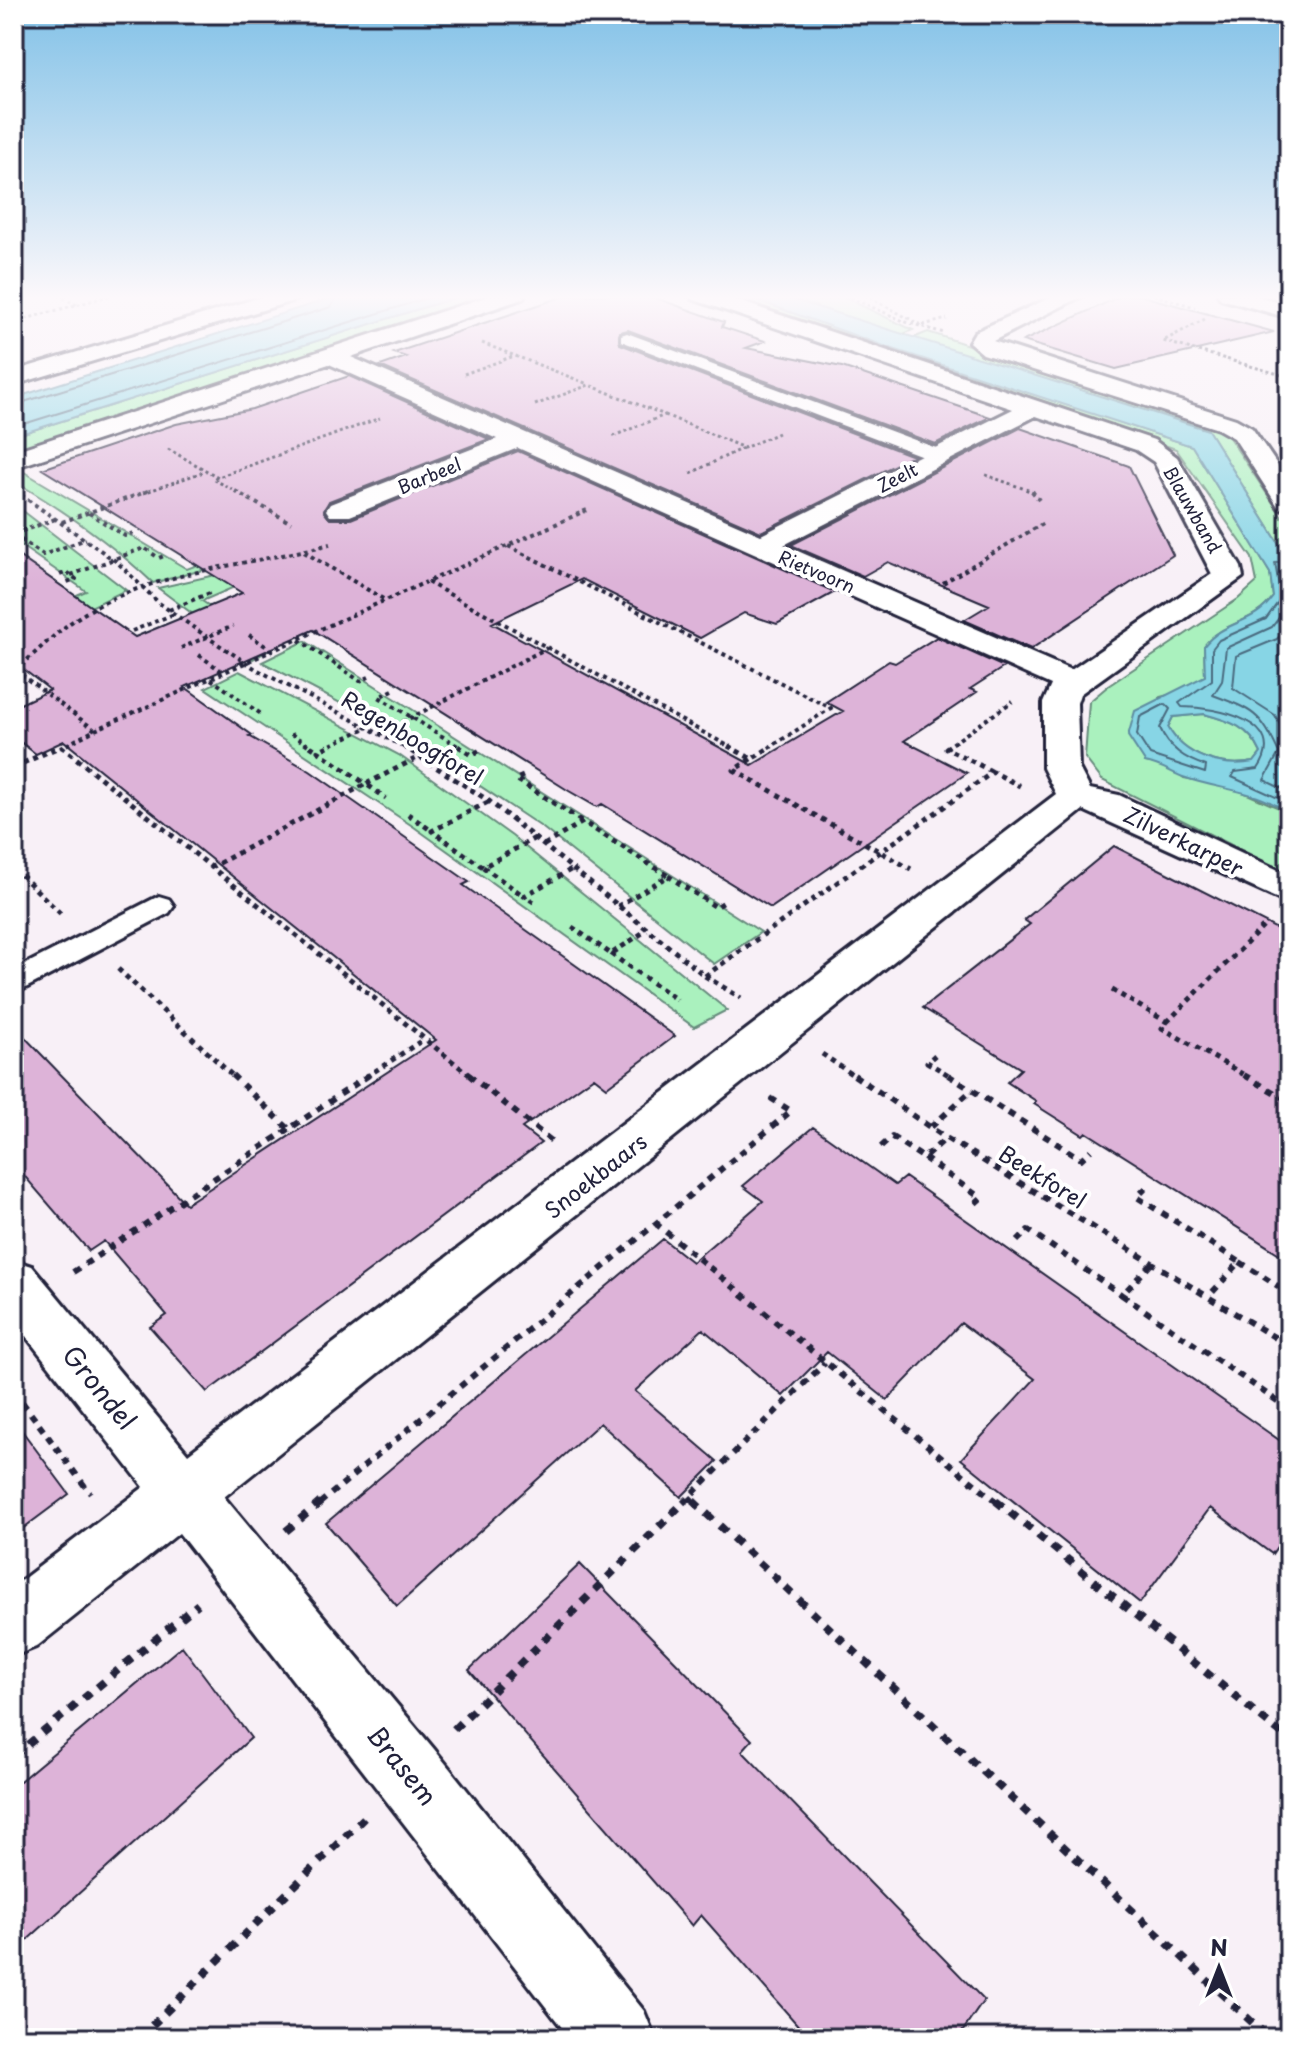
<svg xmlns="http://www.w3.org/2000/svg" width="1303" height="2052" font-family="'Playpen Sans',sans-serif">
<rect width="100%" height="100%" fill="#f8f0f7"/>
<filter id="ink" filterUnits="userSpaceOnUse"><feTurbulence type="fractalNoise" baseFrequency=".0125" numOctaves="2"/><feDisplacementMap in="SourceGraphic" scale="16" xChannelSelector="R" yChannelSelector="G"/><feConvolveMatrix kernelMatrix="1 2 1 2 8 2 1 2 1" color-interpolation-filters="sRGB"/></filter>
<g filter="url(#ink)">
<path fill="#aaf1be" stroke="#668a7c" stroke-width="2" d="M 463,295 L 502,295 L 14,453 L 14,436 Z
M 715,295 L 743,295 L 879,344 L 870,348 Z
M 779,295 L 839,295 L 913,330 L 901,335 Z
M 928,332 L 1222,427 L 1289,527 L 1289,560 L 1208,430 L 913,338 Z
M 890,348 L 1192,446 L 1270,573 L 1273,597 C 1252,626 1225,619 1204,646 L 1205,676 L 1176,693 L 1160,697 L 1145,762 L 1167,766 L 1184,778 L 1229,786 L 1286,811 L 1289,874 L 1102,780 L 1085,758 L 1089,702 L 1108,686 L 1238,599 L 1257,582 L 1252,558 L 1176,449 L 1021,394 L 883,351 Z
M 24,472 L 187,569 L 304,524 L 218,566 L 153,583 C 110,542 65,511 14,481 L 14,475 Z
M 14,504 L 126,590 L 78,613 L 44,637 L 14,667 L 14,622 L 86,591 L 14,541 Z
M 293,557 L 299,559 L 202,601 L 273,648 L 253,659 L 158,588 Z
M 305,641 L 761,932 L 714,964 L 543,828 L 411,740 L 262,662 Z
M 239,671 L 399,755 L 512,836 L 727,1010 L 694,1027 L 414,827 L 205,688 Z
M 1204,714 C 1231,721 1249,727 1261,753 L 1254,762 C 1222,768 1184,757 1168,727 L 1173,717 Z"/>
<path fill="#87d5e5" stroke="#5f8da1" stroke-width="2" fill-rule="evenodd" d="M 341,295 L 463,295 L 14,436 L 14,398 Z
M 743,295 L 779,295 L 1208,430 L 1289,560 L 1289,814 C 1260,790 1220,790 1186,778 C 1171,773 1162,765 1145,762 L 1128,736 L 1135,711 L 1205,676 L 1204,646 C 1225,619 1253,626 1273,597 L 1270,573 L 1192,446 L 884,346 ZM 1204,714 C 1230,721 1250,727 1261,753 L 1254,762 C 1222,768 1184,757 1168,727 L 1173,717 Z"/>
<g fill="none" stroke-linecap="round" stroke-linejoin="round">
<path stroke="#4a6a7f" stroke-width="2" d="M 14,405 L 331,307 L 338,295
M 14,427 L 437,295
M 1289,562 L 1275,563 L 1281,598 L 1266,619 L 1219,640 L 1212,649 L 1212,680 L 1179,703 L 1182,707 C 1217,707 1290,722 1258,769 L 1235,772 L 1232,777 L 1289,803
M 1289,604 L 1272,627 L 1226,648 L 1222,681 L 1213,695 C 1253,710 1261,713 1279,753 L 1264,780 L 1289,792
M 1289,626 L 1277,639 L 1236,656 L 1233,688 L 1275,715 L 1289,742
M 1165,704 L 1170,709 L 1160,728 C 1169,749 1185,759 1206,766 L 1205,773 L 1150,755 L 1137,735 L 1140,717 Z"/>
</g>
<path fill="#ddb3d8" stroke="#22223b" stroke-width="2" d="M 568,295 L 647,295 L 724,322 L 722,327 L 765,341 L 746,348 L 842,367 L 990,417 L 935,444 L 628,330 L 620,332 L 620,344 L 913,456 L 761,532 L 380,366 L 406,357 L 394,353 Z
M 1123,295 L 1139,295 L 1274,332 L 1116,369 L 1023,341 Z
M 349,376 L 489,439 L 329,501 L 324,512 L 330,519 L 351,519 L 518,451 L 835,592 L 777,624 L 744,613 L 700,638 L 582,579 L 492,623 L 752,765 L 843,711 L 826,702 L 889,661 L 895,663 L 937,637 L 1004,667 L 970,689 L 977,692 L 904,741 L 967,773 L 771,908 L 602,804 L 597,807 L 569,791 L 313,630 L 185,687 L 252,735 L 249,736 L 310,771 L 469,882 L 463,885 L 675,1036 L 607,1087 L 594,1077 L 522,1128 L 541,1143 L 207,1392 L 150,1327 L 167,1315 L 104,1241 L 89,1251 L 14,1164 L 14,1026 L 186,1204 L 436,1040 L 64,741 L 36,754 L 14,737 L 14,707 L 50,690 L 14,662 L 14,553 L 135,637 L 242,593 L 42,469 L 176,424 L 252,409 Z
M 1020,428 L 1129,466 L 1173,555 L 1031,649 L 964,620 L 989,605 L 888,562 L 863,576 L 791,545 Z
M 1114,846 L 1289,935 L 1289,1260 L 1086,1132 L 1083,1135 L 1034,1104 L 1036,1101 L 1007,1082 L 1021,1069 L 923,1008 L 1030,924 L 1024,920 Z
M 813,1127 L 895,1185 L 905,1177 L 1289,1447 L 1289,1529 L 1272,1554 L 1210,1508 L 1140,1603 L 961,1459 L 1035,1379 L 961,1323 L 887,1400 L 827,1352 L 783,1396 L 703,1329 L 635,1391 L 717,1461 L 681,1497 L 600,1423 L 397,1606 L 326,1523 L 663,1239 L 692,1262 L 763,1201 L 743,1186 Z
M 14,1420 L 69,1494 L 14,1535 Z
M 580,1564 L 752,1740 L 742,1751 L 984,2000 L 958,2038 L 809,2038 L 701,1915 L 692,1926 L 469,1670 Z
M 182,1646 L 251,1738 L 14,1952 L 14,1786 Z"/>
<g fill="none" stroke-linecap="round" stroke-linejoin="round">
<g stroke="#22223b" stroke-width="6">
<path id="lane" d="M 627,333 L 947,452 L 950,456 L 947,460 L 933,460 L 621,341 L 621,335 Z
M 159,896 L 169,899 L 174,906 L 169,913 L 14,994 L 14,970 Z"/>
</g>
<g stroke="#22223b" stroke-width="6">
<path id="street" d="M 268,295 L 302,295 L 299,299 L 14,385 L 14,371 Z
M 492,295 L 525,295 L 522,299 L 351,357 L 761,535 L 1013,409 L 692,299 L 689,295 L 721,295 L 1154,440 L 1177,457 L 1241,567 L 1243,577 L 1080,694 L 1077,703 L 1079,768 L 1090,789 L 1119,795 L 1289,875 L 1289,904 L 1083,810 L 224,1497 L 434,1749 L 644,2011 L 655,2038 L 570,2038 L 179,1533 L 36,1647 L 14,1656 L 14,1586 L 144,1487 L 14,1321 L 14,1260 L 32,1266 L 188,1454 L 1056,794 L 1043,768 L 1043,703 L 1051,685 L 518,448 L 350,516 L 330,516 L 326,510 L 330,504 L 497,439 L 329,364 L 14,468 L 14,451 ZM 1036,416 L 1136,450 L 1154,462 L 1212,574 L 1071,670 L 784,545 Z
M 1056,295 L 1084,295 L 993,341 L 1236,419 L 1252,428 L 1289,482 L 1289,510 L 1279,508 L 1234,438 L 1218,429 L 983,354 L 969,342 L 975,332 Z"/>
</g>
<g stroke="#22223b" stroke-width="6">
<path id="secondary" d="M 1218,295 L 1253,295 L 1289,305 L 1289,318 L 1221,299 Z"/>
</g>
<path stroke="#22223b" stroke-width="3" stroke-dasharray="3 3" stroke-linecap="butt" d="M 58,295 L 77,305
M 845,295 L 906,322 L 944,333
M 865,295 L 921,325
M 1154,295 L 1195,307
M 1205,319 L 1163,341 L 1289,377
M 14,322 L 112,295
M 923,325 L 947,319
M 482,343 L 588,384
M 464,374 L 514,356
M 535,405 L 589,385 L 665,415 L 611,437
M 665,415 L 744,448 L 778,433
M 168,449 L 218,477 L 380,418
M 691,473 L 743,448
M 986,475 L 1036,493
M 217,477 L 213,479 L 239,493
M 143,493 L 206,471"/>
<path stroke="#22223b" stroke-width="4" stroke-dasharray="4 4" stroke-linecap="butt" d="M 235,491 L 291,523
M 1032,491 L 1039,500
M 21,495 L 117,562 L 159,603 L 207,637 L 256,669 L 406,748
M 587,510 L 427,582 L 732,748
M 89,513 L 125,536 L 133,533
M 62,522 L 148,491
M 14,534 L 55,519
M 14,535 L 43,555 L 86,539
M 508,546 L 831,708 L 769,748
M 304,552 L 385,600
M 60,575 L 67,572 L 76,579 L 67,582
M 71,575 L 144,548 L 159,558 L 166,555
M 943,583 L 1042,524
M 169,610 L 212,592
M 132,631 L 174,614
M 249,635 L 273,651
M 299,640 L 360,681 L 369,677
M 181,648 L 233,626
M 199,655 L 223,672
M 15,670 L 95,730 L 60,748
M 15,670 C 38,652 57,630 82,615 C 154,570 249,566 330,544
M 211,679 L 261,714
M 393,690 L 379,697 L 461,748
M 95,730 L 426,582
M 381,733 L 547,648
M 291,734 L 313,748
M 324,748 L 368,727
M 946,748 L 1013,701"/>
<path stroke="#22223b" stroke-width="5" stroke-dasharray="5 5" stroke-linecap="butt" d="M 61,746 L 472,1077
M 310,746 L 318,751
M 328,746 L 318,751 L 366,784 L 419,757
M 403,746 L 489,801 L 705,976 L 741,998
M 458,746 L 472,755 L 482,749
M 728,746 L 752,759 L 772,746
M 949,746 L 946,748 L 993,772
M 751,759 L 734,770 L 911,869
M 14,767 L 59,747
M 523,776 L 516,779 L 583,822
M 488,802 L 432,831 L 483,867 L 535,838
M 408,814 L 432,831
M 544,845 L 583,822 L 668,876 L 618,906
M 483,867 L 524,896
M 14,868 L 62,915
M 210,868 L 366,784 L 386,798
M 668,876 L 716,907 L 726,901
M 534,902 L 524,896 L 574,868
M 572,927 L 611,954 L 647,930
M 611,954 L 677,1000
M 118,969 L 234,1077
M 705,976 L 993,772 L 1020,786
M 1112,990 L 1167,1022 L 1162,1028 L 1248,1077
M 1167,1022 L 1266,924
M 822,1054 L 856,1077
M 935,1055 L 927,1062 L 952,1077
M 366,1077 L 424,1039"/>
<path stroke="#22223b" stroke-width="6" stroke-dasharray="7 7" stroke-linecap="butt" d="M 232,1075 L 289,1129 L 369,1075
M 469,1075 L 554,1143
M 854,1075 L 946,1138 L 1289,1346
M 948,1075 L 972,1090
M 1244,1075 L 1289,1101
M 931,1127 L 972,1090 L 1081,1159 L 1091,1150
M 881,1147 L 892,1137 L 924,1158 L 946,1138
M 924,1158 L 981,1198 L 971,1207
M 1146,1188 L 1137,1197 L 1240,1262 L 1208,1297
M 655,1223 L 998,1503
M 1017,1241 L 1028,1230 L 1122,1295
M 1240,1262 L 1289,1293
M 1151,1264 L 1122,1295 L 1289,1409
M 73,1272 L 289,1129
M 14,1391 L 90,1493
M 689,1497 L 695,1503
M 320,1503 L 791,1111 L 772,1099 L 775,1097
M 683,1503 L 825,1363"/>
<path stroke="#22223b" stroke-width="8" stroke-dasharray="9 9" stroke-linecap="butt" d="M 693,1501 L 1269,2038
M 996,1501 L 1289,1740
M 286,1531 L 322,1501
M 454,1729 L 685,1501
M 14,1756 L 198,1604
M 139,2038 L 364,1818"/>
<use href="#lane" fill="#fff" fill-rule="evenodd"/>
<use href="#street" fill="#fff" fill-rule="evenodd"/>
<use href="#secondary" fill="#fff" fill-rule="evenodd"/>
</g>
</g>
<linearGradient id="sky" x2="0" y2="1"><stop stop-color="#81c1e7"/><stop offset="0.51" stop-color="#fcf8fb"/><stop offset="1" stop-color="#fcf8fb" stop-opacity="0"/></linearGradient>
<rect width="1303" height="583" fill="url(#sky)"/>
<g text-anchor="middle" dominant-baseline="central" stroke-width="8" stroke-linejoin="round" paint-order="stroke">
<g font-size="18" fill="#22223b" stroke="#fff">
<text transform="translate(429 475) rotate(-22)">Barbeel</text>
<text transform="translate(897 477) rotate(-27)">Zeelt</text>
<text transform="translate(1193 509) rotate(60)">Blauwband</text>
<text transform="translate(817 571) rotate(23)">Rietvoorn</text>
</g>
<g font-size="22" fill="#22223b" stroke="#fff">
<text transform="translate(413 737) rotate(31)">Regenboogforel</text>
<text transform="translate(1184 840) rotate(26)">Zilverkarper</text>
<text transform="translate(595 1175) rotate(-38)">Snoekbaars</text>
<text transform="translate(1043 1176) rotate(32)">Beekforel</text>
</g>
<g font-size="26" fill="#22223b" stroke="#fff">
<text transform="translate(100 1387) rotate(51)">Grondel</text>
<text transform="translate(403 1765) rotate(51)">Brasem</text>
</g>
</g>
<rect width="1303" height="2052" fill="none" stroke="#fff" stroke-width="48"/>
<rect x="24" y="24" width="1255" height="2004" fill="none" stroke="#22223b" stroke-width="3" filter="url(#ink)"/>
<g transform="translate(1219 1968)" stroke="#ffffff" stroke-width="6" paint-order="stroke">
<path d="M0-6L14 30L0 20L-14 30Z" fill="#22223b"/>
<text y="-12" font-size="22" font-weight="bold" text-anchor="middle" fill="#22223b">N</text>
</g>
</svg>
